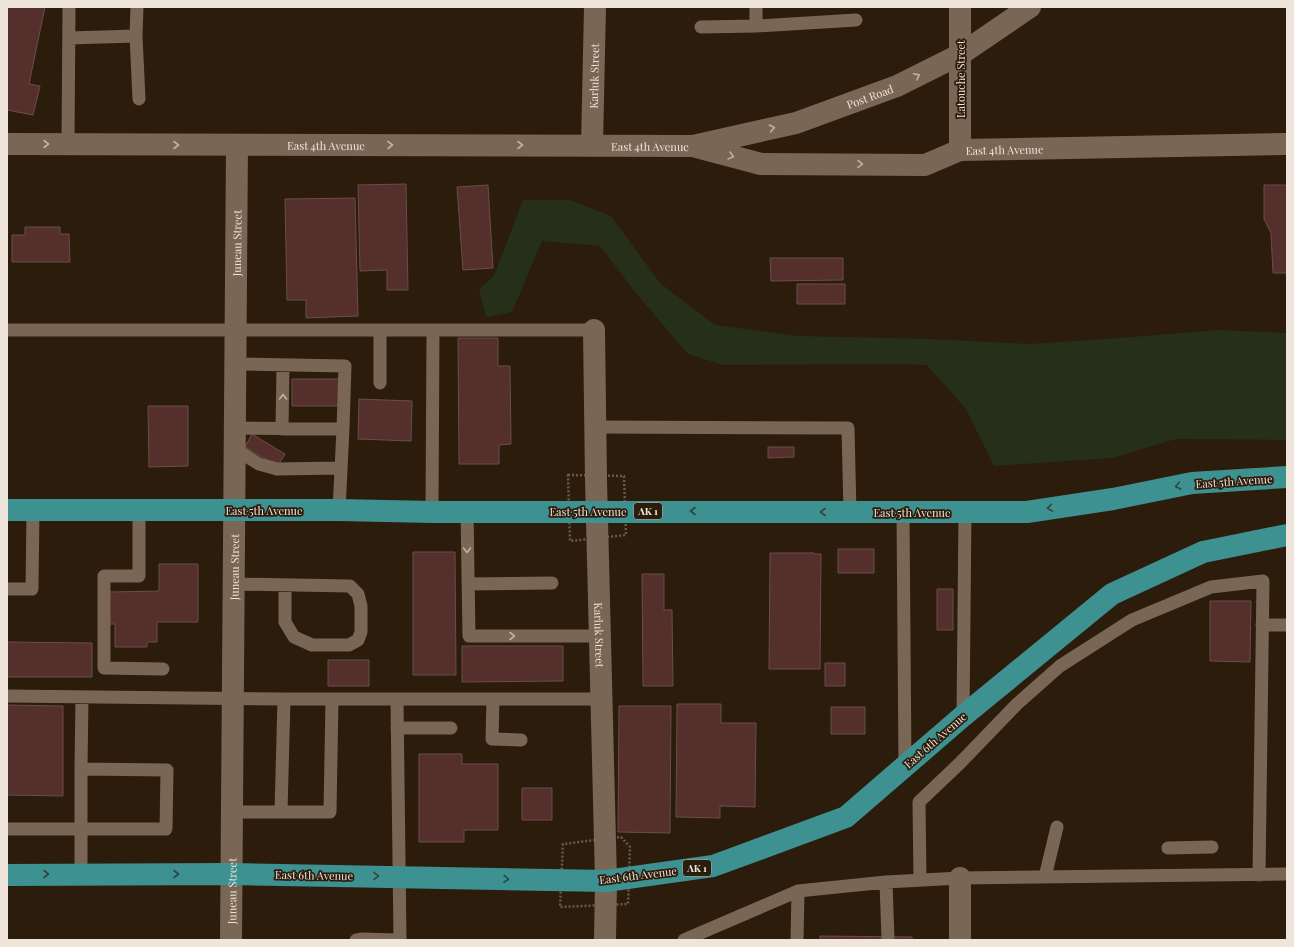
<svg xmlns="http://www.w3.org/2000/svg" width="1294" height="947" font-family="'Playfair Display',serif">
<rect width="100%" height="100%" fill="#2c1c0c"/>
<path fill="#252f1a" d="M 523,200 L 570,200 L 611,216 L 660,283 L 715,325 L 799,336 L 930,339 L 1029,344 L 1106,339 L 1217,330 L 1287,333 L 1287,440 L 1176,439 L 1112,458 L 994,466 L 966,409 L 927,365 L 891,364 L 723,365 L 688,354 L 635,292 L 600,246 L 542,241 L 512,312 L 486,317 L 479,289 L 494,276 Z"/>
<path fill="#552f2b" stroke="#694e4b" d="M 7,7 L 45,7 L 29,84 L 40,86 L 33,115 L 7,110 Z
M 406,184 L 408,290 L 387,290 L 387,270 L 360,271 L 358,185 Z
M 488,185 L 493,268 L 463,270 L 457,187 Z
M 1264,185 L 1287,185 L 1287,273 L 1273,273 L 1271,233 L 1264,219 Z
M 355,198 L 358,316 L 306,318 L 306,300 L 287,300 L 285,199 Z
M 25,227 L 60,227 L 60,234 L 69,234 L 70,262 L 12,262 L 12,235 L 25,235 Z
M 770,258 L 843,258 L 843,280 L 771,281 Z
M 797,284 L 845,284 L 845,304 L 797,304 Z
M 458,338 L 498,338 L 498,366 L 510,366 L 511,444 L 499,445 L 499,464 L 459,464 Z
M 292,379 L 340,379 L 340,406 L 292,406 Z
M 359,399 L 412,401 L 411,441 L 358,439 Z
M 148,406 L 188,406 L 188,466 L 149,467 Z
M 252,434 L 285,454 L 278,466 L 245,447 Z
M 768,447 L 794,447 L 794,457 L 768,458 Z
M 838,549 L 874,549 L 874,573 L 838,573 Z
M 413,552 L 455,552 L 456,675 L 413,675 Z
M 770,553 L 814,553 L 814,554 L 821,554 L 820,669 L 769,669 Z
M 159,564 L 198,564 L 198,622 L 157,622 L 157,642 L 147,642 L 147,647 L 115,647 L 115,624 L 109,624 L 109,592 L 159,591 Z
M 642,574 L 664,574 L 664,610 L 672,610 L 673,686 L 643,686 Z
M 937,589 L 953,589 L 953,630 L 937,630 Z
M 1210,601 L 1251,601 L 1250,662 L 1210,661 Z
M 7,642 L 92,643 L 92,677 L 7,677 Z
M 462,646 L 563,646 L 563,681 L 462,682 Z
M 328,660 L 369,660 L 369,686 L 328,686 Z
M 825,663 L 845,663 L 845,686 L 825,686 Z
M 677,704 L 721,704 L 721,723 L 756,723 L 755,807 L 720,806 L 720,818 L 676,817 Z
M 7,705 L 63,706 L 63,796 L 7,795 Z
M 619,706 L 671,706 L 670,833 L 618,832 Z
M 831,707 L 865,707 L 865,734 L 831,734 Z
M 419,754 L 462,754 L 462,764 L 498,764 L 498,830 L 464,830 L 464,842 L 419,842 Z
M 522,788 L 552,788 L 552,820 L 522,820 Z
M 820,936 L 912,937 L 912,940 L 820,940 Z"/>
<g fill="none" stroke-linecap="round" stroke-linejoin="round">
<path stroke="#685a4c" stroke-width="2.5" stroke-dasharray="2 2" stroke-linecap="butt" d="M 568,475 L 624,476 L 626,535 L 570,541 Z
M 621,837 L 630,847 L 628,904 L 560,907 L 563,844 Z"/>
<path stroke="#796654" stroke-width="13" d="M 137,7 L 136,36 L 139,99
M 756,26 L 756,7
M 701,27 L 756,26 L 856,20
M 69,38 L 136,36
M 68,144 L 69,7
M 7,330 L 594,330
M 380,330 L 380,383
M 236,364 L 345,366 L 343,429
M 595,427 L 848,428 L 850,512
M 235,428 L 343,429 L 339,510
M 282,429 L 283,366
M 235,449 L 259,464 L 277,469 L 340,468
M 139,510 L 139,576 L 104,576 L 104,668 L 163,669
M 467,511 L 469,636 L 600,636
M 432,512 L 433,330
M 903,512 L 905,766
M 234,584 L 350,586 L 358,594 L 361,606 L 361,632 L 358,640 L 349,645 L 312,645 L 294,637 L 285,622 L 285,585
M 468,584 L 552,583
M 7,589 L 32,589 L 33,510
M 1262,625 L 1287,625
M 7,696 L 284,699 L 602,699
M 493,699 L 492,739 L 521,740
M 397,700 L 400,940
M 963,716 L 965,512
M 397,728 L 451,728
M 81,769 L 82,697
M 232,812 L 330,812 L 332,699
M 281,812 L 284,699
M 7,829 L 166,829 L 167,770 L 81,769 L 81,874
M 1168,848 L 1212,847
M 1045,877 L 1057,827
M 920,879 L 919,802 L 960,763 L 1017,704 L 1060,666 L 1132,620 L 1211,587 L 1263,581 L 1259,875
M 886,882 L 888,940
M 356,940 L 361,939 L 396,940
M 684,940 L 798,891 L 886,882 L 960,878 L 1287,874
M 797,940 L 798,891"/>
<g stroke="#796654" stroke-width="22">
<path id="s1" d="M 592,145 L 595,7"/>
<path id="s2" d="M 693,146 L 761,164 L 925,165 L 960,150 L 1287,144"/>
<path d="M 960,150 L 960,7"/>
<path id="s3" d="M 594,330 L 596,480 L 606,881 L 605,940"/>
<path id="s4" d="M 231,940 L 237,145"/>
<path d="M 960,940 L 960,878"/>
</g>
<path stroke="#796654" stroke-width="22" id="s5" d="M 7,144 L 693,146 L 796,123 L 897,86 L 961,54 L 1030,7"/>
<path stroke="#3e9191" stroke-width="22" d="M 7,510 L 339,510 L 432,512 L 1027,512 L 1113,499 L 1192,483 L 1287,477
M 7,875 L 232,874 L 606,881 L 713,866 L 846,817 L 963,716 L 1112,594 L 1203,552 L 1287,535"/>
</g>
<defs><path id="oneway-chevron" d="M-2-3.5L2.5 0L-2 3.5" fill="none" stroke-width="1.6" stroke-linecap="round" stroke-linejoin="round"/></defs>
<g stroke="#c0b2a5">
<use href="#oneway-chevron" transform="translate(917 76) rotate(-27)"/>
<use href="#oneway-chevron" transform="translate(772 128) rotate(-12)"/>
<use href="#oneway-chevron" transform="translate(46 144)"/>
<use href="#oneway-chevron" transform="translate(176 145)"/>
<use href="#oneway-chevron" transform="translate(390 145)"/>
<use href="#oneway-chevron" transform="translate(520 145)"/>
<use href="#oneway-chevron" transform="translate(731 156) rotate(15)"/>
<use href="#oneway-chevron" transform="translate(860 164) rotate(1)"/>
<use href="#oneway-chevron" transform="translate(283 397) rotate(-89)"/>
<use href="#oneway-chevron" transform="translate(467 550) rotate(89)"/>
<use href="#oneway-chevron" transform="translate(512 636)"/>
</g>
<g stroke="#32453b">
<use href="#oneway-chevron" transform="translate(1178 486) rotate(169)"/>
<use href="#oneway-chevron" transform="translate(1050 508) rotate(171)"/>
<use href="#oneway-chevron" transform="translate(693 511) rotate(-180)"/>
<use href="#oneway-chevron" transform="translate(823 512) rotate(-180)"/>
<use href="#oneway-chevron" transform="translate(46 874)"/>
<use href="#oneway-chevron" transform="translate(176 874)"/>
<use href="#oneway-chevron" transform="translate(376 876) rotate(1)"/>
<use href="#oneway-chevron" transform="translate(506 879) rotate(1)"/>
</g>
<g text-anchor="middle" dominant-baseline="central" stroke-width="3.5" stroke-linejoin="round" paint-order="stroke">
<g fill="#2c1c0c" stroke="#b5a99d" stroke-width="1">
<rect x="634" y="503" width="28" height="16" rx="3"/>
<rect x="683" y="860" width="28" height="16" rx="3"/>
</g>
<g font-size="10" font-weight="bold" fill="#f0e5db">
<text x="648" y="511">AK 1</text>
<text x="697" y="868">AK 1</text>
</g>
<g font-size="11" fill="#f0e5db" stroke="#2c1c0c">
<text stroke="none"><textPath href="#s1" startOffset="69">Karluk Street</textPath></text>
<text transform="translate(960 79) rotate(-90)">Latouche Street</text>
<text stroke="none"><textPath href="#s5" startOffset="870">Post Road</textPath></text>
<text stroke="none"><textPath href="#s5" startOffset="319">East 4th Avenue</textPath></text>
<text stroke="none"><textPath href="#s5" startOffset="643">East 4th Avenue</textPath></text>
<text stroke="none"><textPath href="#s2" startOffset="317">East 4th Avenue</textPath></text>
<text stroke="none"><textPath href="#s4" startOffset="697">Juneau Street</textPath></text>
<text transform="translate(1234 481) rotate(-4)">East 5th Avenue</text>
<text x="264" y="510">East 5th Avenue</text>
<text x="588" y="511">East 5th Avenue</text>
<text x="912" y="512">East 5th Avenue</text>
<text stroke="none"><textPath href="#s4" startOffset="373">Juneau Street</textPath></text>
<text stroke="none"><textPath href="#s3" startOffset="305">Karluk Street</textPath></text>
<text transform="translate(935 740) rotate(-41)">East 6th Avenue</text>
<text transform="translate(314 875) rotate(1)">East 6th Avenue</text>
<text transform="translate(638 875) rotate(-7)">East 6th Avenue</text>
<text stroke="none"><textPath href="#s4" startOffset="49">Juneau Street</textPath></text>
</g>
</g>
<rect width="1294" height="947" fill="none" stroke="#f0e5db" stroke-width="16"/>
</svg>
